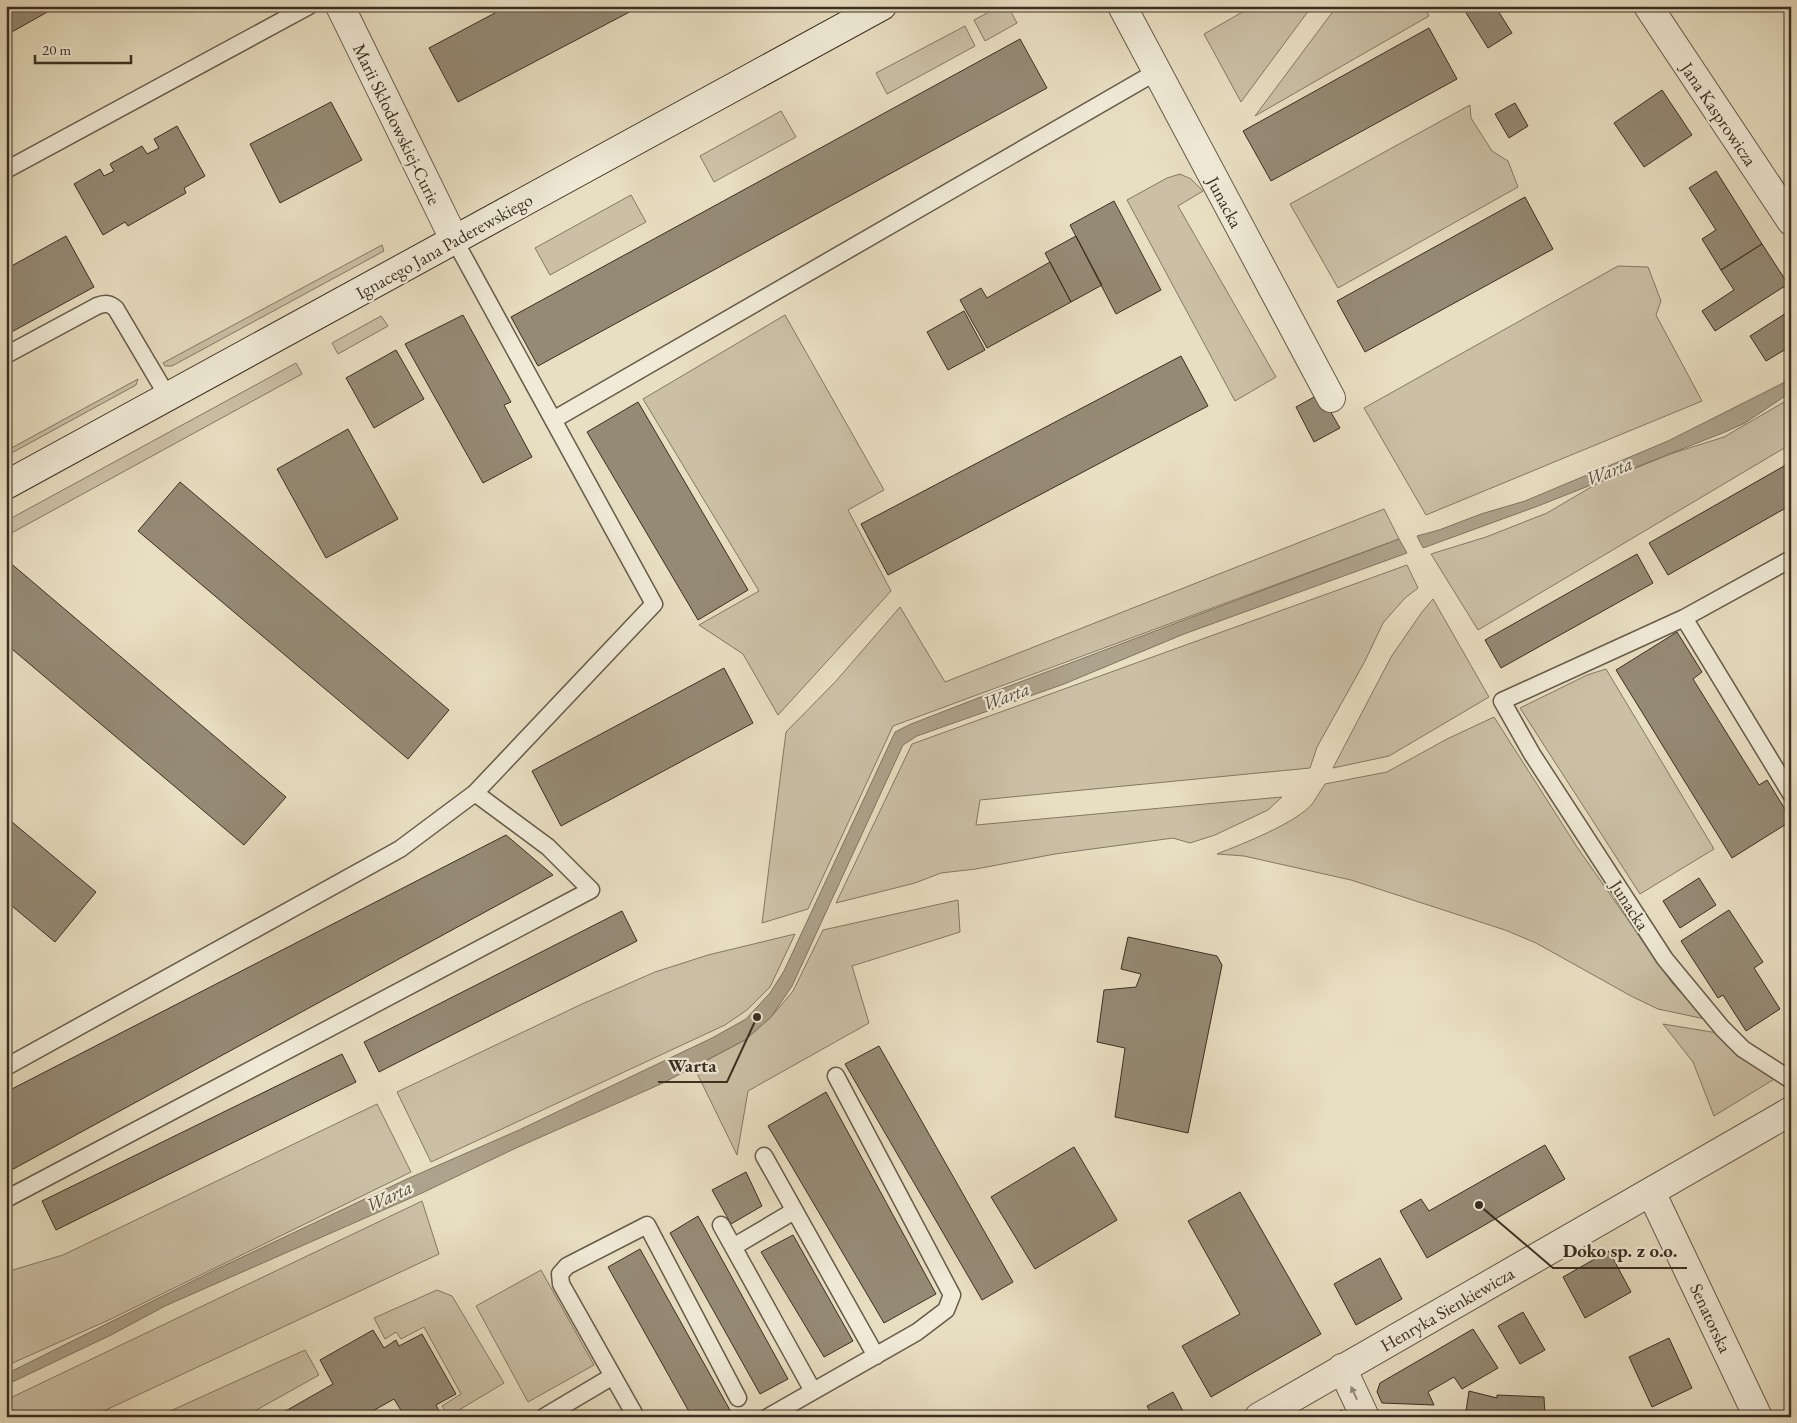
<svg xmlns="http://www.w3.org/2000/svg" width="1797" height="1423" font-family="'EB Garamond',serif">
<rect width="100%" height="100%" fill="#e8dec1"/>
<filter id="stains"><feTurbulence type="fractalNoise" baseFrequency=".004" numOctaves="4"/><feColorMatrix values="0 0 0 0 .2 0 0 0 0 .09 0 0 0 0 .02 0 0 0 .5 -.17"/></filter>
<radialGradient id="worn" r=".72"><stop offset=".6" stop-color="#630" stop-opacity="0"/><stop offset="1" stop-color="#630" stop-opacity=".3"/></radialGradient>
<path fill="#cbc0a6" stroke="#837864" d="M 1000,6 L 1008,6 L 1017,23 L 985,41 L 974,20 Z
M 1253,6 L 1312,6 L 1241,102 L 1204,34 Z
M 1337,6 L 1424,6 L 1429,16 L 1255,116 Z
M 965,26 L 975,46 L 887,94 L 876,73 Z
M 1470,105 L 1471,118 L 1492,151 L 1508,161 L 1518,187 L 1338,288 L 1290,204 Z
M 781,111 L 796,137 L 714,182 L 700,156 Z
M 1180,174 L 1191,179 L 1203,191 L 1178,206 L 1276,377 L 1235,401 L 1127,200 L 1167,178 Z
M 631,195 L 646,222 L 550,275 L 535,248 Z
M 382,245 L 384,251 L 172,366 L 165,366 L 163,363 Z
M 1618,266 L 1648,267 L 1661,301 L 1656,315 L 1702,401 L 1426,515 L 1364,408 Z
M 785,315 L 884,490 L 848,510 L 891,591 L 778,715 L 743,654 L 699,625 L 759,591 L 643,399 Z
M 381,316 L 388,326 L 338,354 L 332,343 Z
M 296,363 L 302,374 L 6,536 L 6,521 Z
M 138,379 L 136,385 L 6,456 L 6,451 Z
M 1791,398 L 1791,444 L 1478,630 L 1431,554 L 1486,537 L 1547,513 L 1598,483 L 1673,453 L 1724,437 Z
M 1384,509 L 1399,539 L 893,726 L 808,909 L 762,923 L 786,732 L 836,681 L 900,607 L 945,682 Z
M 1407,565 L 1418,588 L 1405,598 L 1383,623 L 1365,661 L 1317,747 L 1310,768 L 980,800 L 976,825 L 1282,797 L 1268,810 L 1215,835 L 1190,843 L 1173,838 L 1055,854 L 976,869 L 941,873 L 915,883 L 836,903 L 912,744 Z
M 1433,599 L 1489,697 L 1389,756 L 1333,768 L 1391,657 L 1422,612 Z
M 1606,669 L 1714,849 L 1640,894 L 1520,708 L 1587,675 Z
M 1494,717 L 1577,847 L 1672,983 L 1705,1019 L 1658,1009 L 1631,996 L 1536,943 L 1505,930 L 1351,880 L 1244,856 L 1217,854 C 1242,844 1297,823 1313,803 C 1317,797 1321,790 1325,784 L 1387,772 L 1447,739 Z
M 958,900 L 960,932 L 852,966 L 869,1023 L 748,1091 L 737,1155 L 694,1067 L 745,1040 L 771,1017 L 793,991 L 823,930 Z
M 795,934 L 770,987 L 747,1010 L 725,1025 L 431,1162 L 397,1092 L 582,1004 L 655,972 L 708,955 Z
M 1663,1024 L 1718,1033 L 1776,1078 L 1714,1116 L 1693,1062 Z
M 377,1104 L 411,1172 L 111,1319 L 6,1366 L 6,1272 L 63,1255 Z
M 422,1201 L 439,1254 L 91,1417 L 6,1417 L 6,1400 Z
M 541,1270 L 594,1365 L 528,1402 L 476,1306 Z
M 437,1290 L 452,1296 L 504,1383 L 449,1416 L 442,1406 L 461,1394 L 424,1327 L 401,1339 L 396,1332 L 385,1339 L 374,1318 Z
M 305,1350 L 319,1375 L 244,1417 L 157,1417 Z"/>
<path fill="#ada28b" stroke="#7f7461" d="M 1791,379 L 1791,392 L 1745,423 L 1725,432 L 1538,506 L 1423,548 L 1417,536 L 1439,530 L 1481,514 L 1525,501 L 1668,441 Z
M 1399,539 L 1407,553 L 1184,634 L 1064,684 L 917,736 L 903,745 L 792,986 L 771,1017 L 745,1040 L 663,1083 L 516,1148 L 422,1193 L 165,1306 L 111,1335 L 6,1385 L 6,1374 L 217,1269 L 407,1179 L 519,1130 L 712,1038 L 746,1019 L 770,993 L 784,971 L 895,732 L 911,724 L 1004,688 Z"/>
<path fill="#958a75" stroke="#3b2f22" d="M 6,6 L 58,6 L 10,33 L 6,27 Z
M 508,6 L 641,6 L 458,102 L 429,48 Z
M 1466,6 L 1495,6 L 1512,33 L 1488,48 L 1463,8 Z
M 1429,28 L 1457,79 L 1271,181 L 1243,131 Z
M 1020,39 L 1047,88 L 538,366 L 511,317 Z
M 1662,90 L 1692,135 L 1644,167 L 1614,123 Z
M 331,102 L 362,160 L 280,203 L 250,144 Z
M 1515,103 L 1528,126 L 1509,138 L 1495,114 Z
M 177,126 L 205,176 L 184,188 L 186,193 L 128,226 L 125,222 L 103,235 L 74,184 L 100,169 L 104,176 L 114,171 L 110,164 L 142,146 L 147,154 L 159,148 L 154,139 Z
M 1716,171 L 1762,244 L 1721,270 L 1702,239 L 1716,230 L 1689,188 Z
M 1525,197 L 1553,249 L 1365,352 L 1337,301 Z
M 1114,201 L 1161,290 L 1116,314 L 1070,225 Z
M 66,236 L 94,287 L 6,335 L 6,269 Z
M 1076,236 L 1102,285 L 1071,302 L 1045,253 Z
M 1762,244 L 1788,284 L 1715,331 L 1702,311 L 1734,290 L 1721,270 Z
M 1050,262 L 1071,302 L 987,348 L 960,300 L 981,288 L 987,298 Z
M 1791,310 L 1791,346 L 1766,361 L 1750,336 Z
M 964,311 L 985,350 L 948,370 L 927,332 Z
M 463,315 L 511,402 L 504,405 L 532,457 L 483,483 L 405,344 Z
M 396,350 L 424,399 L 374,428 L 346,378 Z
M 1181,356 L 1208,406 L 888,575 L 861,524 Z
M 1316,396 L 1324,411 L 1329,409 L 1340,428 L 1314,442 L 1296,407 Z
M 638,402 L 748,590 L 698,620 L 587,432 Z
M 348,429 L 398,519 L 326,558 L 277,469 Z
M 1791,462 L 1791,505 L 1668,575 L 1649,543 Z
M 180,482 L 449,710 L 408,759 L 138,531 Z
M 1637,554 L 1653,583 L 1501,668 L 1485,640 Z
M 8,561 L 286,797 L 244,845 L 6,644 L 6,563 Z
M 1677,632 L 1702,672 L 1693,679 L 1759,785 L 1767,780 L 1791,819 L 1791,821 L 1732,858 L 1616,670 Z
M 724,668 L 753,723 L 561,826 L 532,771 Z
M 6,817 L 96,892 L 55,942 L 6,901 Z
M 506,835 L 553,875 L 6,1173 L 6,1092 Z
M 1699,878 L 1716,905 L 1680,928 L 1663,901 Z
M 1729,910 L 1763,962 L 1754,968 L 1780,1009 L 1746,1031 L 1723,995 L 1718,998 L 1681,941 Z
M 622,911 L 637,941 L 379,1072 L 364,1042 Z
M 1128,937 L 1217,956 L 1222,965 L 1188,1133 L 1115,1117 L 1125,1048 L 1097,1042 L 1104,990 L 1136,987 L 1141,974 L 1121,969 Z
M 879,1046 L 1013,1282 L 982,1300 L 845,1064 Z
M 342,1054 L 356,1082 L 56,1230 L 42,1201 Z
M 826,1092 L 936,1294 L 884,1323 L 768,1126 Z
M 1545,1145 L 1565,1179 L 1427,1258 L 1400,1211 L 1421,1199 L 1429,1211 Z
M 1074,1147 L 1117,1220 L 1035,1269 L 991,1197 Z
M 746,1172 L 762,1206 L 731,1224 L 712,1190 Z
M 1240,1192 L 1321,1334 L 1211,1397 L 1182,1346 L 1240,1314 L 1188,1221 Z
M 698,1216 L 788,1379 L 760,1394 L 670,1233 Z
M 793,1235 L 853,1341 L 824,1357 L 761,1252 Z
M 640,1249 L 731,1412 L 722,1417 L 692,1417 L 608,1267 Z
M 1609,1251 L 1631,1292 L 1585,1318 L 1563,1277 Z
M 1380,1258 L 1402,1299 L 1356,1325 L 1334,1284 Z
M 1523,1312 L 1545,1350 L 1520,1364 L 1498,1326 Z
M 1473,1329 L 1498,1368 L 1462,1389 L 1454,1377 L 1428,1392 L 1434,1405 L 1382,1403 L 1377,1392 L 1380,1383 Z
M 373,1330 L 384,1348 L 396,1340 L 399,1346 L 422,1334 L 456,1394 L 436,1405 L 442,1417 L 405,1417 L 394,1399 L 362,1417 L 275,1417 L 333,1384 L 320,1360 Z
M 1669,1338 L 1692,1388 L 1652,1407 L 1629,1357 Z
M 1469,1391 L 1497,1398 L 1497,1395 L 1544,1397 L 1545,1417 L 1488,1417 L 1466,1411 Z
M 1173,1392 L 1186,1417 L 1153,1417 L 1147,1406 Z
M 1342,1410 L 1345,1417 L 1327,1417 Z"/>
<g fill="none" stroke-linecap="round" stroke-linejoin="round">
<g stroke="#665b4a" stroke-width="19">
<path id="service" d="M 6,170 L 309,6
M 6,355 L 97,306 C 105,303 110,303 116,309 L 168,397
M 553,420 L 1156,72
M 1791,559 L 1684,618 L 1791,794
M 1684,618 L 1502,701 L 1532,754 L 1665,959 L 1722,1028 L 1743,1049 L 1791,1080
M 6,1067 L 400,849 L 475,793 L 654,604 L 455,241
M 764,1156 L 876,1356
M 6,1199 L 591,890 L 548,847 L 475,793
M 721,1225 L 813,1391
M 733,1247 L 794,1211
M 544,1417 L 613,1376
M 636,1417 L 561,1284 L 560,1274 L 567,1266 L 647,1225 L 738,1398
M 768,1417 L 917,1332 L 946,1310 L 952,1295 L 836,1076"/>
</g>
<g stroke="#665b4a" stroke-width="30">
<path id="minor" d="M 340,6 L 455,241
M 1122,6 L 1331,398
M 1648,6 L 1791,221
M 1651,1192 L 1758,1417
M 1342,1368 L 1365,1417"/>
</g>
<g stroke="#665b4a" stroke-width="30">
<path id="tertiary" d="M 1259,1417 L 1791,1111"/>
</g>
<g stroke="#3b2f22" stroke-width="30">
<path id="secondary" d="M 6,485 L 882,6"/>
</g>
<use href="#service" stroke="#f0ead7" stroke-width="16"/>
<use href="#minor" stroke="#f0ead7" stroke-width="28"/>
<use href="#tertiary" stroke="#f0ead7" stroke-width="28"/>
<use href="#secondary" stroke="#f0ead7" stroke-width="28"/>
</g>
<defs><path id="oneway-solid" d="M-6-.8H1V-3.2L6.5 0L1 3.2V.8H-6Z" transform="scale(1.25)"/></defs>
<use fill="#968c7c" href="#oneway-solid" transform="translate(1354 1393) rotate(-115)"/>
<g text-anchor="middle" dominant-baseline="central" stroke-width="4.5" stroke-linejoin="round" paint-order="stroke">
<g font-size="18" fill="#3b2f22" stroke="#f0ead7">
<text transform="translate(1719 114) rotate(56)">Jana Kasprowicza</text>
<text transform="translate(397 124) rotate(64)">Marii Skłodowskiej-Curie</text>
<text transform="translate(1225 202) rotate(62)">Junacka</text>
<text transform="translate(444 246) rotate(-29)">Ignacego Jana Paderewskiego</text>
<text transform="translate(1630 905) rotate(57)">Junacka</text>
<text transform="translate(1447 1309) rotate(-30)">Henryka Sienkiewicza</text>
<text transform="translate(1711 1318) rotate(65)">Senatorska</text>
</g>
<g font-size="19" font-style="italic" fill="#584c3c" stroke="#f0ead7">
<text transform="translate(1609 471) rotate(-21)">Warta</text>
<text transform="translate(1006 696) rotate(-20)">Warta</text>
<text transform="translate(389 1196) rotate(-25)">Warta</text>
</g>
</g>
<path fill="none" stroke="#3b2f22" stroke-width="2" d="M757 1017L727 1082H658M1479 1205L1553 1268H1687"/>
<g fill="#3b2f22" stroke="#f0ead7" stroke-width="2">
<circle cx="757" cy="1017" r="5"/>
<circle cx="1479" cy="1205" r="5"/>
</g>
<g font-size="19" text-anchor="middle" font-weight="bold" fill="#3b2f22" stroke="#f0ead7" stroke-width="4.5" stroke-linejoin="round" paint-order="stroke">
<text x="692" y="1072">Warta</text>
<text x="1620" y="1257">Doko sp. z o.o.</text>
</g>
<rect width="1797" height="1423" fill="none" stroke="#e8dec1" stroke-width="25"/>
<rect x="8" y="8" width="1782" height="1408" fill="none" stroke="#3b2f22" stroke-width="2.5"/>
<rect x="12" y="12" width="1772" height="1398" fill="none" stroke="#3b2f22"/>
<path d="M35 55v8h96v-8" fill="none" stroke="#3b2f22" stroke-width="2.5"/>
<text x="42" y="55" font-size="15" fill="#3b2f22" stroke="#f0ead7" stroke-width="4" paint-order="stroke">20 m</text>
<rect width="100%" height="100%" filter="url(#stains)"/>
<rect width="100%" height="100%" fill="url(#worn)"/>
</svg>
